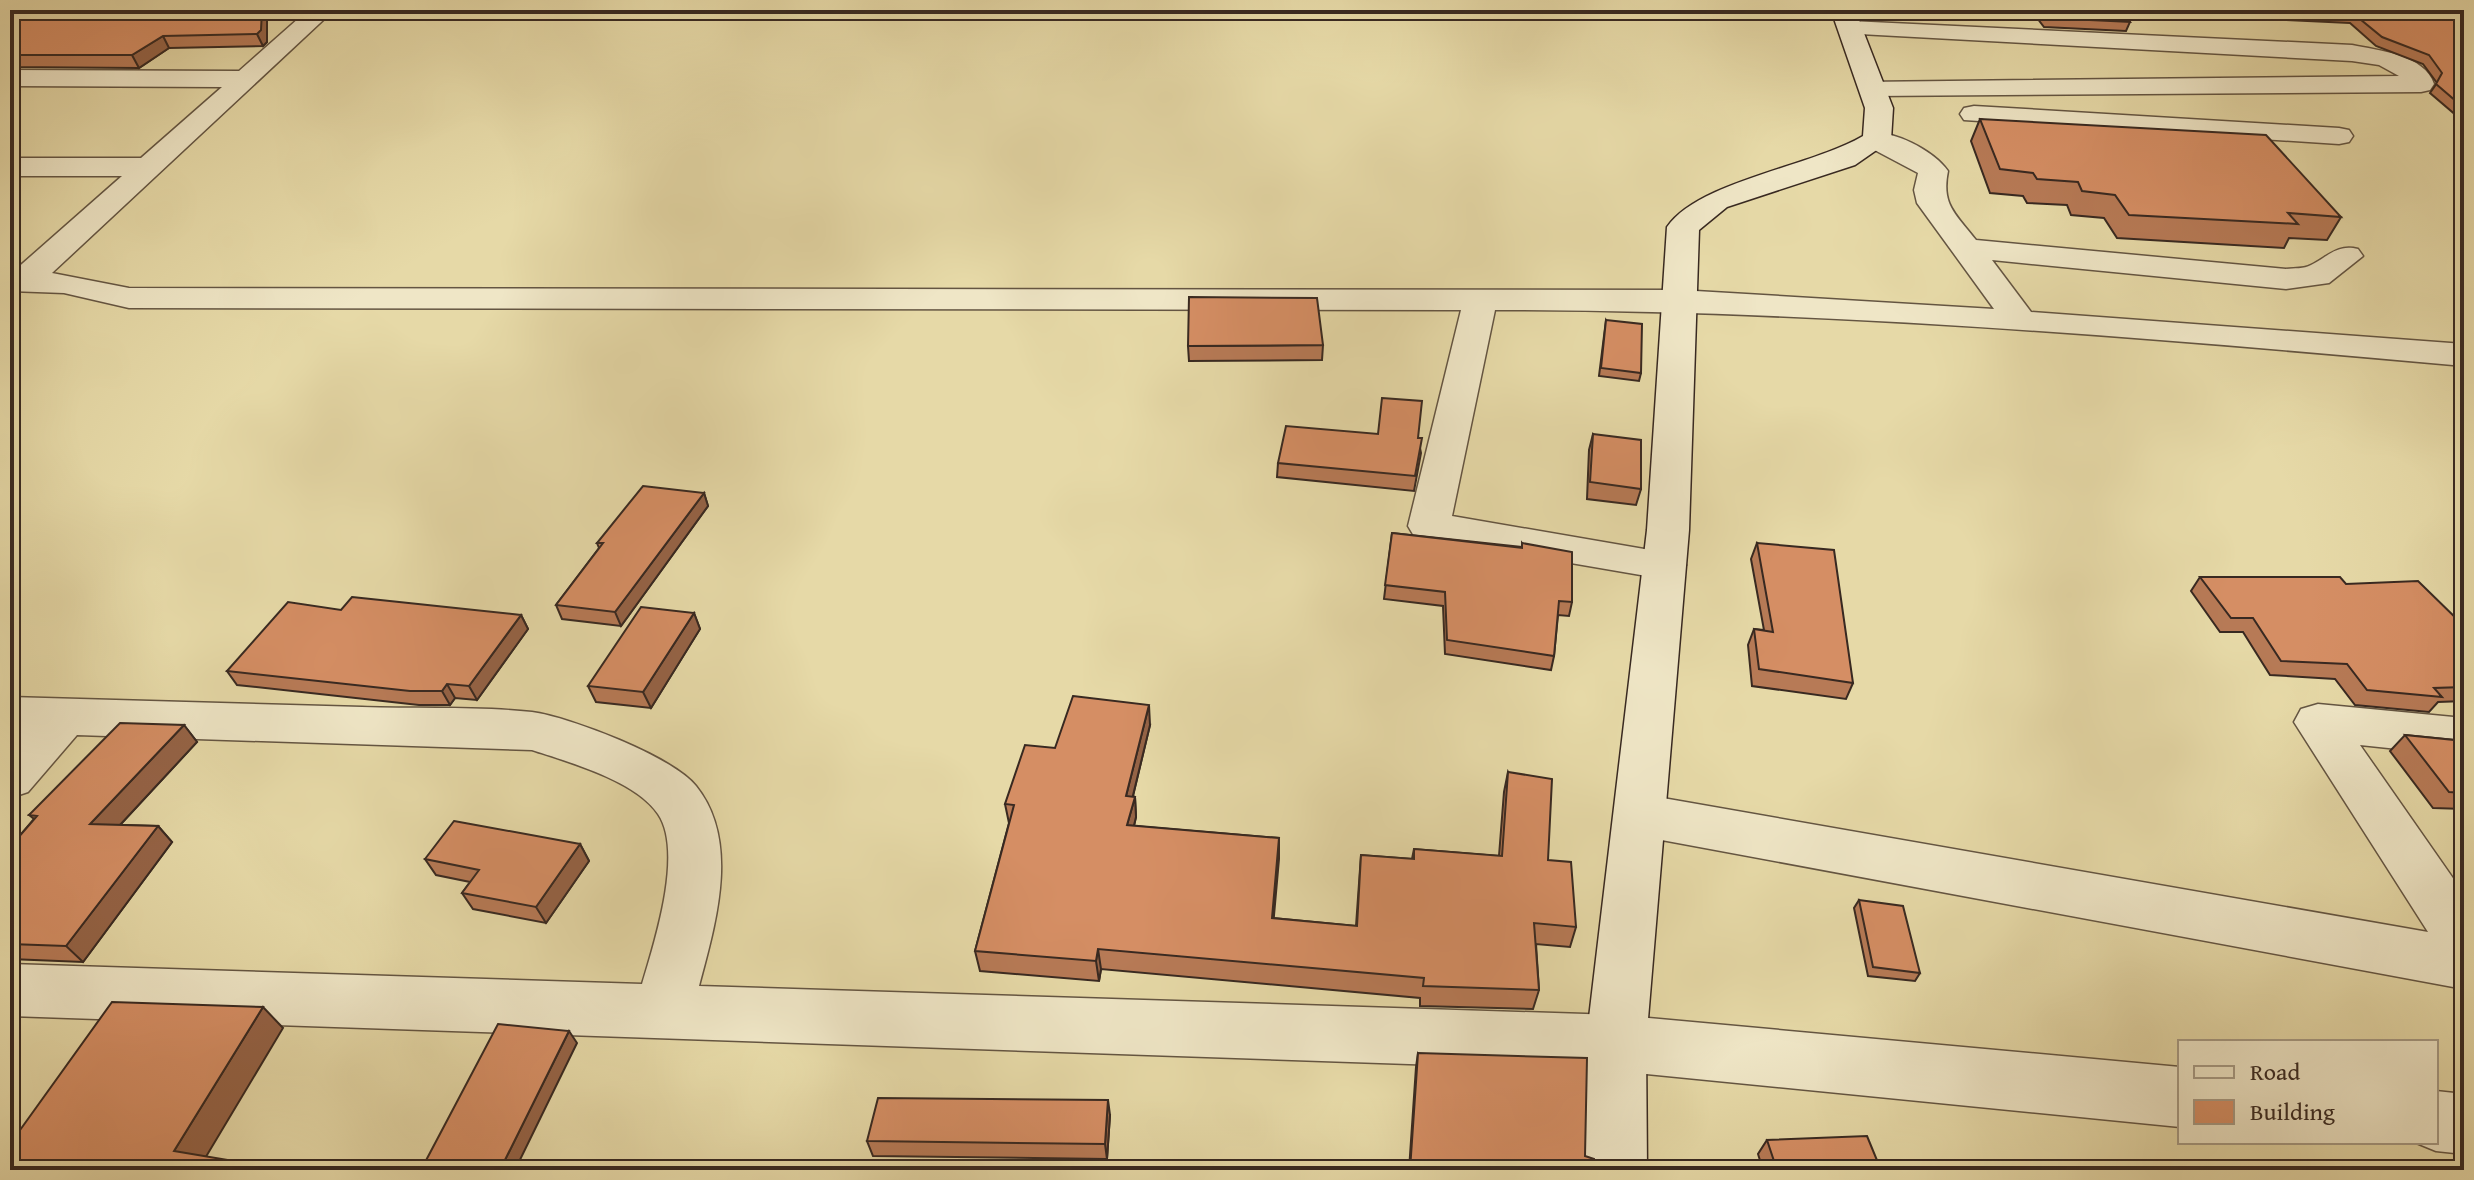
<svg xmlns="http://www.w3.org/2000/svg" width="2474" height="1180" viewBox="0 0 2474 1180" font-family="'Gentium Book Plus',serif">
<rect width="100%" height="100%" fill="#e6d9a7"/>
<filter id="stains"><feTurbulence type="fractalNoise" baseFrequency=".0025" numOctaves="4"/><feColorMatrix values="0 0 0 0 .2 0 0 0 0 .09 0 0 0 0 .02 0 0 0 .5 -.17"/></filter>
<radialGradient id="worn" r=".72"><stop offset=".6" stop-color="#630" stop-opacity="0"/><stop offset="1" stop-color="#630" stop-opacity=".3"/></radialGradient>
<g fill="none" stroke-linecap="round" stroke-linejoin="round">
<g stroke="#645542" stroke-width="3">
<path id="street" d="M 308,10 L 334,10 L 52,273 L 129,288 L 1679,290 L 1994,309 L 1917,203 L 1914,190 L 1918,173 L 1867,146 L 1863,140 L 1867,134 C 1892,128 1934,151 1948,171 C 1941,205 1956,214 1976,240 L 2286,269 C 2294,268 2304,269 2311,265 C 2329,256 2337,244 2358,249 L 2363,256 L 2329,283 L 2286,289 L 1992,260 L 2031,312 L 2464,344 L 2464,366 C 2142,337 1819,310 1495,310 L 1452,516 L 1679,555 L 1686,565 L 1679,575 L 1664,579 L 1414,536 L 1408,526 L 1461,310 L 129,308 L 64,293 L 10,291 L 10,271 L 14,271 L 122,176 L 10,176 L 10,158 L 141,158 L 222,87 L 10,86 L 10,70 L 239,71 Z
M 2413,10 L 2464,10 L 2464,19 L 2425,17 Z
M 1850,21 L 2352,45 C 2378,50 2425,55 2434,84 L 2430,90 L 2421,92 L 1873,96 L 1864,94 L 1860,88 L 1864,82 L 2399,76 L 2379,65 L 2352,61 L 1841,33 L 1838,28 L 1841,23 Z
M 1974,106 L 2339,128 L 2349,130 L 2353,136 L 2349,142 L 2339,144 L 1964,120 L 1960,114 L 1964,108 Z
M 10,697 C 127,700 245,704 362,707 C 418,709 477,706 532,712 C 570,717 673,757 696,786 C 741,842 715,925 699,986 L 1616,1015 L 2180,1067 L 2180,1127 L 1616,1071 L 10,1016 L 10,964 L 642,984 C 654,944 684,852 658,814 C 636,781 569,762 532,750 L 77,735 L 28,792 L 10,798 L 10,744 L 20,733 L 10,733 Z
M 2318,704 L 2464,718 L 2464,756 L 2360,745 L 2464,894 L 2464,989 L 1640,836 L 1622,830 L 1614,815 L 1622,800 L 1640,794 L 2428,932 L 2294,722 L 2301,709 Z
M 2436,1091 L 2464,1094 L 2464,1154 L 2436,1151 L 2414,1142 L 2436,1142 Z"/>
</g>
<g stroke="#382921" stroke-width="3">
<path id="secondary" d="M 1831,10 L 1855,10 L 1893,108 L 1891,140 L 1855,165 L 1727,207 L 1699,230 L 1689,530 L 1646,1043 L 1647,1170 L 1583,1170 L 1586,1043 L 1647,530 L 1667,227 C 1699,181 1810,167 1863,136 L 1865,108 Z"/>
</g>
<use href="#street" fill="#efe6c6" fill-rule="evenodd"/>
<use href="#secondary" fill="#efe6c6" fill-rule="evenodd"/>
</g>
<path fill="#b77a56" stroke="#382921" stroke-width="2" d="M 10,10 L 283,10 L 267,20 L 267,42 L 263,46 L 169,48 L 139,68 L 10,67 Z
M 2031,10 L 2428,10 L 2430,11 L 2464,13 L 2464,122 L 2430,93 L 2437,83 L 2423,64 L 2376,46 L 2350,23 L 2122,12 L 2130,22 L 2126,31 L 2044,27 Z
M 1980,119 L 2341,217 L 2327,240 L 2289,238 L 2284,248 L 2117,238 L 2104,218 L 2071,215 L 2067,205 L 2027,203 L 2023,196 L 1990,193 L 1971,141 Z
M 1606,320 L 1641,373 L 1639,381 L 1599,376 Z
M 1323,345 L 1322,360 L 1189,361 L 1188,346 Z
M 1593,434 L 1641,489 L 1636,505 L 1587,499 L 1589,450 Z
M 1418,438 L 1421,453 L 1414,491 L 1277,477 L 1278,463 Z
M 704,493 L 708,506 L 621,626 L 562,619 L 556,605 L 599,548 L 597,543 Z
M 1392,533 L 1522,547 L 1522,543 L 1572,602 L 1569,616 L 1558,615 L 1554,656 L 1551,670 L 1445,654 L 1443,606 L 1384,599 Z
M 1757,543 L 1853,683 L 1846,699 L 1752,686 L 1748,645 L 1754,629 L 1764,630 L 1751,559 Z
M 2200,577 L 2346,584 L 2464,626 L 2464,701 L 2438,702 L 2429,712 L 2355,705 L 2335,679 L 2270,675 L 2243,632 L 2220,632 L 2191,591 Z
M 341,610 L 521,615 L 528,629 L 477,700 L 455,698 L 450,705 L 419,705 L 237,685 L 227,671 Z
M 694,613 L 700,629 L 651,708 L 596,702 L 588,686 Z
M 184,725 L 197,742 L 120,825 L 158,826 L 172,842 L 83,962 L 10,959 L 10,847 L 34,819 L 29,815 Z
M 1150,725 L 1133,796 L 1135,797 L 1136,817 L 1134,826 L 1279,838 L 1273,918 L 1356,926 L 1361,855 L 1412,859 L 1414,849 L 1499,856 L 1504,792 L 1508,772 L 1576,927 L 1570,947 L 1536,944 L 1539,990 L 1533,1009 L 1420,1006 L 1420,998 L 1101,969 L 1099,981 L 980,971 L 975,951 L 1009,823 L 1005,804 L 1055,748 Z
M 2405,735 L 2464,741 L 2464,809 L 2433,808 L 2390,751 Z
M 580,844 L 589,861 L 546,923 L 473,909 L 462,893 L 470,882 L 436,875 L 425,859 Z
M 1859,900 L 1920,973 L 1915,981 L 1868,976 L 1854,908 Z
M 1418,1053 L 1585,1156 L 1593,1170 L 1409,1170 L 1416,1067 Z
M 1110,1115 L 1107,1159 L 873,1156 L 867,1141 Z
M 1767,1140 L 1881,1170 L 1763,1170 L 1758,1154 Z"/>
<path fill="#956346" stroke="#382921" stroke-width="2" d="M 262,10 L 283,10 L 267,20 L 267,42 L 263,46 L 257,34 Z
M 163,36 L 169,48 L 139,68 L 132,55 Z
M 704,493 L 708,506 L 621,626 L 615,612 Z
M 694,613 L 700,629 L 651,708 L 643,692 Z
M 521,615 L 528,629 L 477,700 L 469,686 Z
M 447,684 L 455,698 L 450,705 L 442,691 Z
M 1149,705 L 1150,725 L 1128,816 L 1126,796 Z
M 184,725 L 197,742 L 106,840 L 90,824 Z
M 1135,797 L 1136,817 L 1129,846 L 1127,825 Z
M 158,826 L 172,842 L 83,962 L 66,946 Z
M 1279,838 L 1279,859 L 1272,938 L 1272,918 Z
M 580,844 L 589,861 L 546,923 L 536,907 Z
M 1098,949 L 1101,969 L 1099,981 L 1096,961 Z
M 263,1007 L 283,1028 L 198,1170 L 174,1151 Z
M 569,1031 L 577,1043 L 515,1170 L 500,1170 Z
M 1108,1100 L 1110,1115 L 1107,1159 L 1105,1144 Z"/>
<path fill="#d58e64" stroke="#382921" stroke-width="2" d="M 10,10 L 262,10 L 261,30 L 257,34 L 163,36 L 132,55 L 10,55 Z
M 2041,10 L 2121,10 L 2130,22 L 2047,18 Z
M 2258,10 L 2428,10 L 2430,11 L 2464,13 L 2464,108 L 2436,84 L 2442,73 L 2429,55 L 2382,37 L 2355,15 Z
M 1980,119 L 2266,135 L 2341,217 L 2288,213 L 2298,224 L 2129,215 L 2115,195 L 2082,191 L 2078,182 L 2037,179 L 2033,173 L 2000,169 Z
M 1189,297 L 1317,298 L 1323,345 L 1188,346 Z
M 1606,320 L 1642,324 L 1641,373 L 1601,368 Z
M 1382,398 L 1422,401 L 1418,438 L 1422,438 L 1415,476 L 1278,463 L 1286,426 L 1378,434 Z
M 1593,434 L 1641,440 L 1641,489 L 1590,482 Z
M 643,486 L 704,493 L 615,612 L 556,605 L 603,543 L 597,543 Z
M 1392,533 L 1522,548 L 1522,543 L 1572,552 L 1572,602 L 1559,601 L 1554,656 L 1447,640 L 1445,592 L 1385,585 Z
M 1757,543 L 1834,550 L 1853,683 L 1759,669 L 1754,629 L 1773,632 Z
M 2200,577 L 2340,577 L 2346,584 L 2418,581 L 2464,626 L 2464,687 L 2434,688 L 2442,697 L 2367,690 L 2347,664 L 2281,661 L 2253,618 L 2231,618 Z
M 352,597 L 521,615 L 469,686 L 447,684 L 442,691 L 410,691 L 227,671 L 288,602 L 341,610 Z
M 641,607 L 694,613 L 643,692 L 588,686 Z
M 1073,696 L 1149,705 L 1126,796 L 1135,797 L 1127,825 L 1279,838 L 1272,918 L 1357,926 L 1361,855 L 1414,859 L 1414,849 L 1502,856 L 1508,772 L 1552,779 L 1548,860 L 1571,862 L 1576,927 L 1534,923 L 1539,990 L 1423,986 L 1424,978 L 1098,949 L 1096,961 L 975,951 L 1014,805 L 1005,804 L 1025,745 L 1055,748 Z
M 120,723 L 184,725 L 90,824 L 158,826 L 66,946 L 10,944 L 10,847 L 37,816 L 29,815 Z
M 2405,735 L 2464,741 L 2464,793 L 2449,792 Z
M 454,821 L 580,844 L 536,907 L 462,893 L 479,870 L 425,859 Z
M 1859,900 L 1903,906 L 1920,973 L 1873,967 Z
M 112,1002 L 263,1007 L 174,1151 L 287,1170 L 10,1170 L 10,1144 Z
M 498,1024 L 569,1031 L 500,1170 L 442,1170 L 422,1168 Z
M 1418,1053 L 1587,1058 L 1585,1156 L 1594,1159 L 1593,1170 L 1410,1170 Z
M 878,1098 L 1108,1100 L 1105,1144 L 867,1141 Z
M 1867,1136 L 1881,1170 L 1777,1170 L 1767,1140 Z"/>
<rect width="2474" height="1180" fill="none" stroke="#e6d9a7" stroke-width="40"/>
<rect x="12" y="12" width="2450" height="1156" fill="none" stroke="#382921" stroke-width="4"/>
<rect x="20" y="20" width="2434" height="1140" fill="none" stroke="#382921" stroke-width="2"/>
<rect x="2178" y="1040" width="260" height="104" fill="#efe6c6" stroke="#a69a84" stroke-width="2"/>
<rect x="2194" y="1066" width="40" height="12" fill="#efe6c6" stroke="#a69a84" stroke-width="2"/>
<text x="2250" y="1080" font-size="24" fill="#382921">Road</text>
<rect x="2194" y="1100" width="40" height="24" fill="#d58e64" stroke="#a69a84" stroke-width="2"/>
<text x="2250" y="1120" font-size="24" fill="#382921">Building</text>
<rect width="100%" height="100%" filter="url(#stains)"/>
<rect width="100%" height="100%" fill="url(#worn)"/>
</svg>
